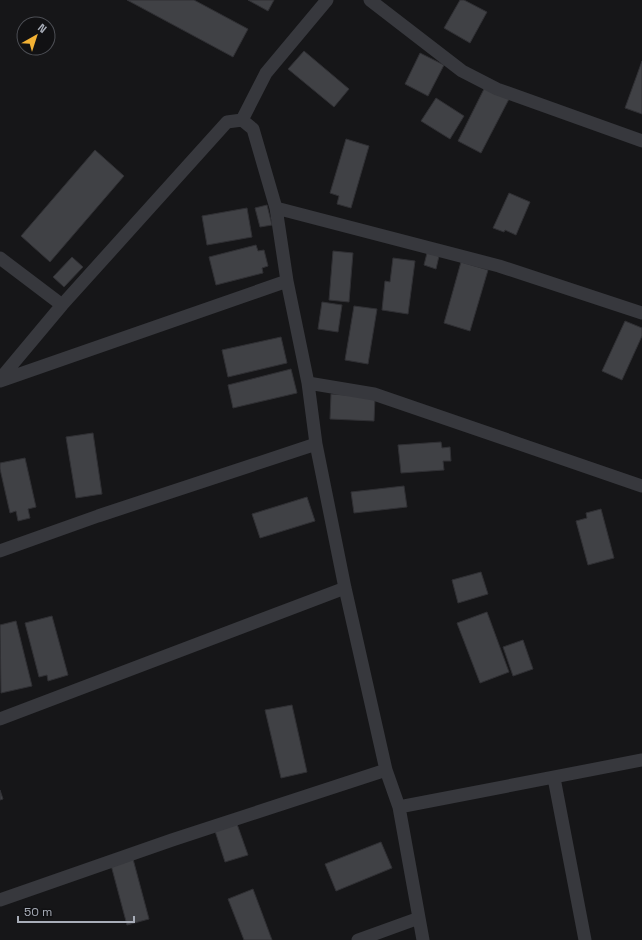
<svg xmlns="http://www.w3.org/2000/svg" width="642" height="940" viewBox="0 0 642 940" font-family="'Space Grotesk',sans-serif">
<rect width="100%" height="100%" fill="#161618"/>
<path fill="#404145" stroke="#303034" d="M 127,0 L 194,0 L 248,29 L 233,57 Z
M 248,0 L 274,0 L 268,11 Z
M 460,0 L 464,0 L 487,12 L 470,43 L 444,28 Z
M 304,51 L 349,89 L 334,107 L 288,69 Z
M 420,53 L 444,65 L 428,96 L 405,84 Z
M 642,61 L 642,114 L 625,108 Z
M 485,87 L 509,99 L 481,153 L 458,141 Z
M 436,98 L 464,116 L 450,139 L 421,121 Z
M 346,139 L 369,146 L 351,208 L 337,204 L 339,196 L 330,193 Z
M 95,150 L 124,176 L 50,262 L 21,236 Z
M 509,193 L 530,202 L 516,235 L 505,230 L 504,232 L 493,228 Z
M 267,205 L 272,225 L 260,227 L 255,208 Z
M 247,208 L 252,237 L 207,245 L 202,216 Z
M 256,245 L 258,251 L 264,250 L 268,266 L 262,268 L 263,273 L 216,285 L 209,257 Z
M 333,251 L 353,253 L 349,302 L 329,300 Z
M 427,253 L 439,256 L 436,269 L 424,265 Z
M 72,257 L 83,267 L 64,287 L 53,277 Z
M 393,258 L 415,261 L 408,314 L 382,310 L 385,281 L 390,282 Z
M 461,262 L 488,270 L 470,331 L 444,323 Z
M 322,302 L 342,305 L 338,332 L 318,329 Z
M 354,306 L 377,309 L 368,364 L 345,360 Z
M 625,321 L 642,328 L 642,336 L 622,380 L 602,371 Z
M 281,337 L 287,363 L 228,377 L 222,350 Z
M 291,369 L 297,393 L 233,408 L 228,385 Z
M 331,394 L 375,397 L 374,421 L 330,419 Z
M 93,433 L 102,494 L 76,498 L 66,437 Z
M 441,442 L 442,448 L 450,447 L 451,461 L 443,461 L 444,470 L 401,473 L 398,445 Z
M 25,458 L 36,507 L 28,509 L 30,518 L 18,521 L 16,511 L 10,513 L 0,469 L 0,463 Z
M 404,486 L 407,507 L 354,513 L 351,492 Z
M 307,497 L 315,521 L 260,538 L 252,514 Z
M 601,509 L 614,558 L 588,565 L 576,521 L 587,518 L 586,513 Z
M 481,572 L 488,594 L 458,603 L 452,580 Z
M 487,612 L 509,672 L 480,683 L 457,623 Z
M 52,616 L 68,675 L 48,681 L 47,675 L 39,677 L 25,623 Z
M 16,621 L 32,686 L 1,693 L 0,625 Z
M 523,640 L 533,669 L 513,676 L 503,647 Z
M 292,705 L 307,772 L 281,778 L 265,710 Z
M 0,790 L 3,799 L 0,800 Z
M 237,824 L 248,855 L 225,862 L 215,831 Z
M 381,842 L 392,868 L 336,891 L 325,864 Z
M 133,859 L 149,919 L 127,925 L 111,865 Z
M 253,889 L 272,940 L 244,940 L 228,899 Z"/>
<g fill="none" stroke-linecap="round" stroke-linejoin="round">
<path stroke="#37383d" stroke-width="13" d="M 370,0 L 462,71 L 497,89 L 642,141
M 242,120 L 266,73 L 327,0
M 276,208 L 499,266 L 642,313
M 0,258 L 62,305
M 0,379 L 62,305 L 227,122 L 242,120 L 253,129 L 276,208 L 287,281 L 308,383 L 316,444 L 345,588 L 386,770 L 399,807 L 423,940
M 0,381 L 287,281
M 308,383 L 374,394 L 642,486
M 0,551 L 98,516 L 316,444
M 0,719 L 345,588
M 554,778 L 585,940
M 399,807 L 642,760
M 0,900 L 172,840 L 386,770
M 358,940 L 419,918"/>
</g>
<g transform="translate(36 36) rotate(39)"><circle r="19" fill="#111113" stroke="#4d4f55"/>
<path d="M0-3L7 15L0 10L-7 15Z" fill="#f2b134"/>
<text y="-6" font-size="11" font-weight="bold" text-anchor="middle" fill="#a8adb8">N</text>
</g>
<path d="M18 916v6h116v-6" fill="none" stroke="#a8adb8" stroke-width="2"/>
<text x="24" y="916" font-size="12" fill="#a8adb8" stroke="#111113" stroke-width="3" paint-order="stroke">50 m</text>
</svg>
